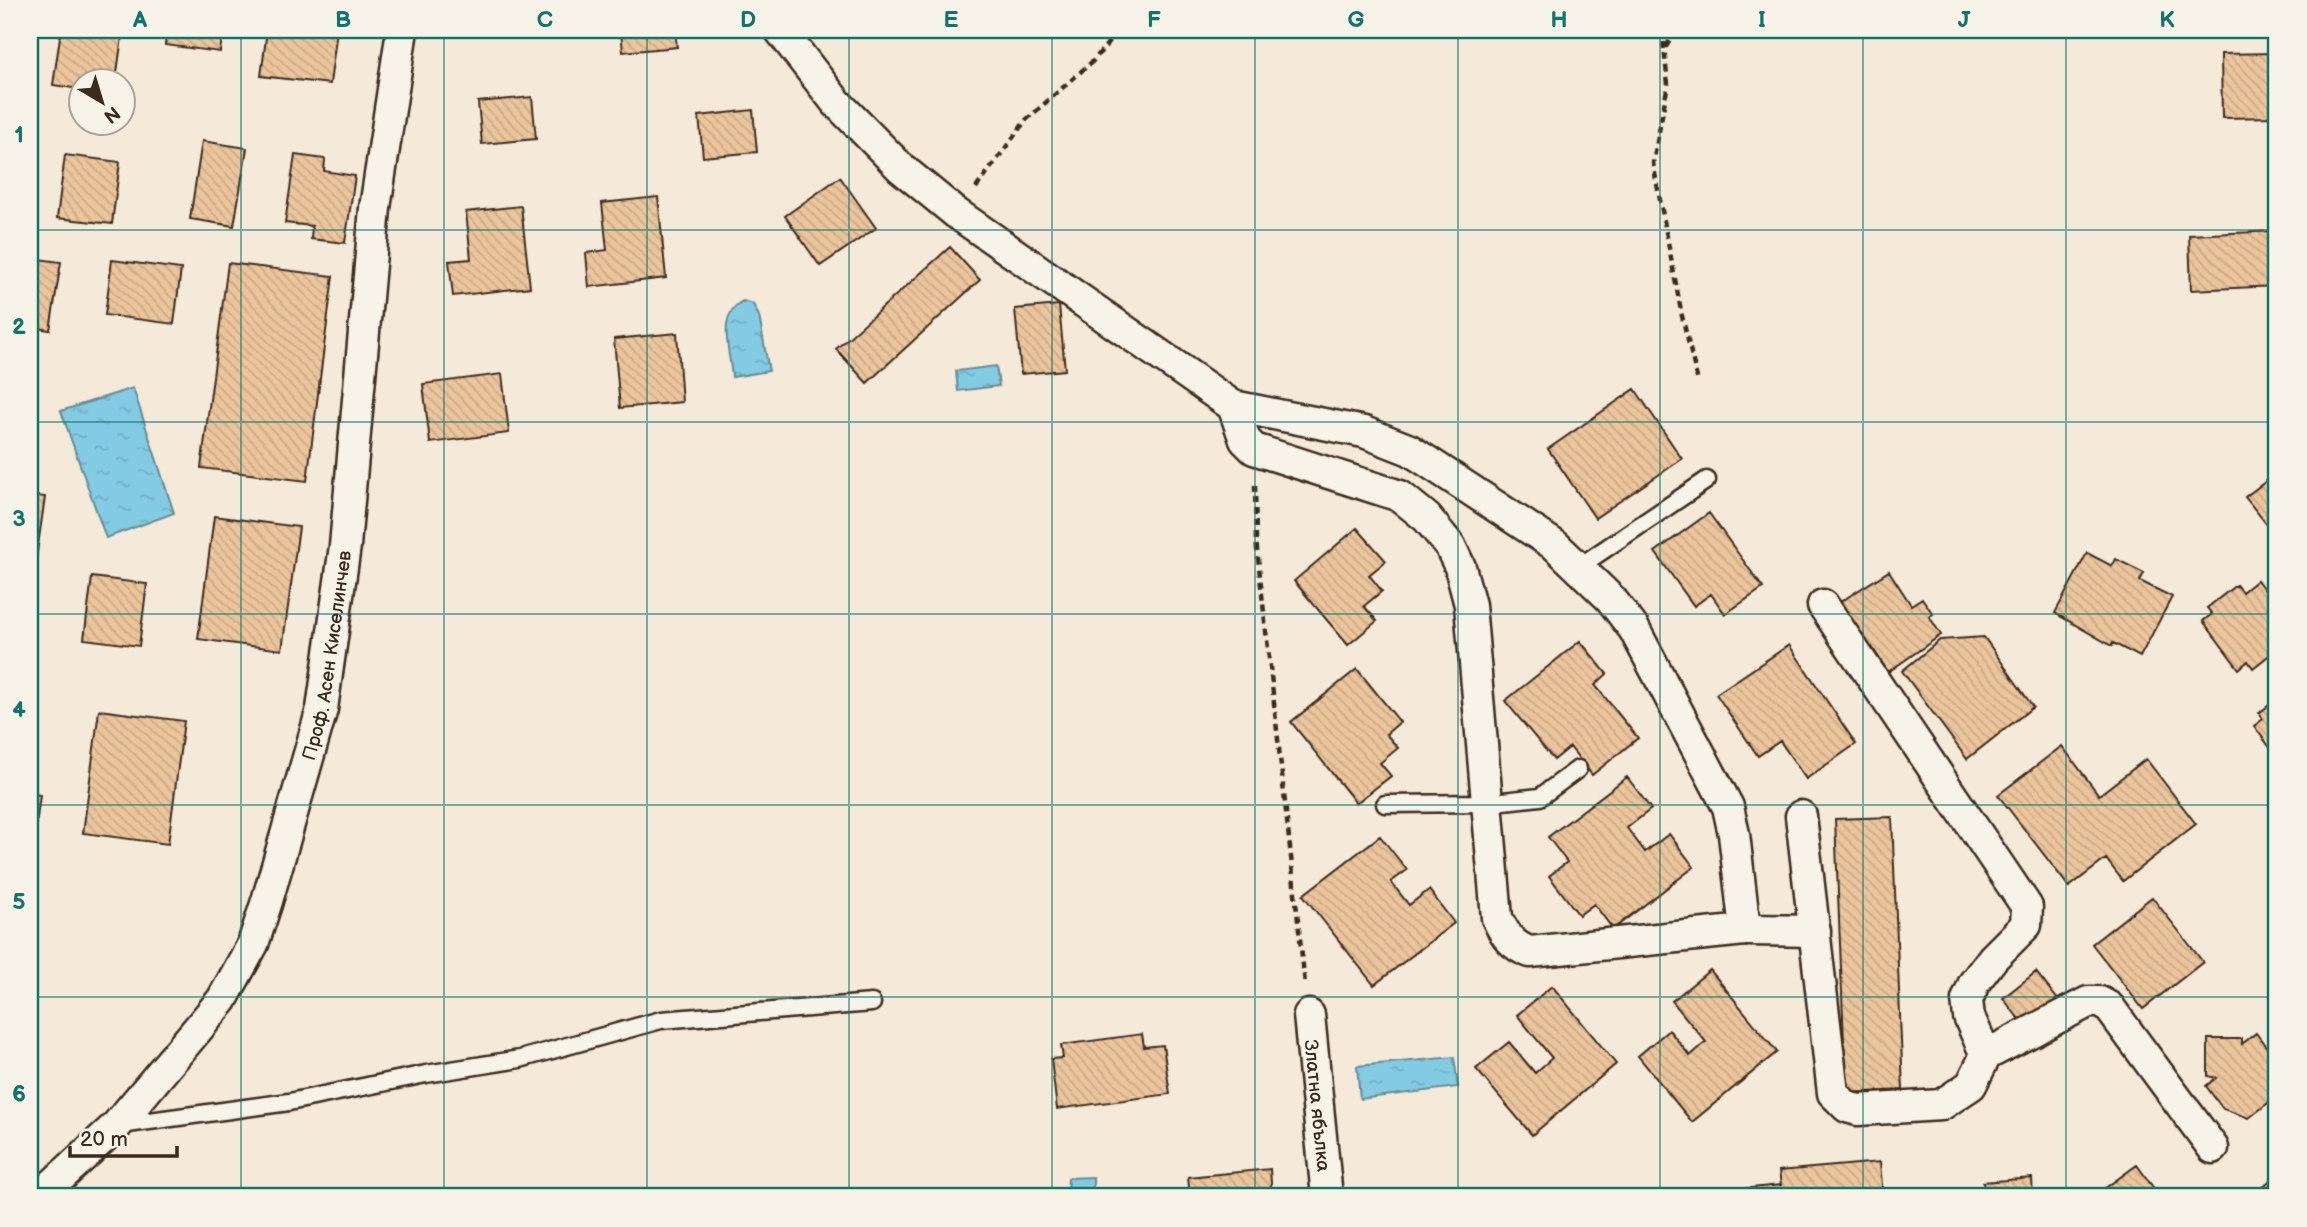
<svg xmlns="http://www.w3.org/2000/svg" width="2307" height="1227" viewBox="0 0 2307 1227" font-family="'Balsamiq Sans',sans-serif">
<defs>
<pattern id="water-ripples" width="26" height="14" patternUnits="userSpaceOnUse" patternTransform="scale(1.75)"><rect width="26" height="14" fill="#82cbe3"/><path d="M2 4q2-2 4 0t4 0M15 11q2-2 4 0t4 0" fill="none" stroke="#71aec2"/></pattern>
<pattern id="building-back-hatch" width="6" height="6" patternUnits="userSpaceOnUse" patternTransform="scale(1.75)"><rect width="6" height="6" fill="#ebc59c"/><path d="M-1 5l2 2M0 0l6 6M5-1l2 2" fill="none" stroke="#caa986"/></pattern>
</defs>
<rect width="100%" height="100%" fill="#f5ead9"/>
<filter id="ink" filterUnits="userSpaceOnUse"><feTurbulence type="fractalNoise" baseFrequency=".0143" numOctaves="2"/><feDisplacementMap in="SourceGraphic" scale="14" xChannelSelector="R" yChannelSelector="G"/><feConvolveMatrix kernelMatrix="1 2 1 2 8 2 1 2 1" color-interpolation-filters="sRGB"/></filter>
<g filter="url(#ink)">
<path fill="url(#water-ripples)" stroke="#668b94" stroke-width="2" d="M 743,301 L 753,304 L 759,316 L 769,371 L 732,377 C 730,351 716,315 743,301 Z
M 996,366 L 999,386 L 958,391 L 956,371 Z
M 133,388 L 174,513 L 106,538 L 61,411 Z
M 1454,1057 L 1458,1087 L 1360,1099 L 1357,1066 Z
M 1093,1177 L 1093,1197 L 1067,1197 L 1068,1178 Z"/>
<path fill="url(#building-back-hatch)" stroke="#3b2a1e" stroke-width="2" d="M 61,30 L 123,30 L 116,80 L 85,77 L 84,80 L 80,80 L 80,89 L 53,85 Z
M 167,30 L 223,30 L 220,52 L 165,45 Z
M 267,30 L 337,30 L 330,84 L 261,76 Z
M 621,30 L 675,30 L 677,47 L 623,52 Z
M 2277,53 L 2277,117 L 2222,118 L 2221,54 Z
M 532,97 L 536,139 L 482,144 L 478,102 Z
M 753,110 L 757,152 L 703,157 L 699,116 Z
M 202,141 L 247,148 L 234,226 L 190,219 Z
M 65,155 L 120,162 L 112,224 L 57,218 Z
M 295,155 L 325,159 L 324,171 L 355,176 L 345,243 L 311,239 L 312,226 L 285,223 Z
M 840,177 L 876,228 L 820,266 L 785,216 Z
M 658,197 L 666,278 L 589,287 L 586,253 L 607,250 L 602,203 Z
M 521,206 L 530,287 L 453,296 L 449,261 L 471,259 L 466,212 Z
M 2277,231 L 2277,286 L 2191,290 L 2189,235 Z
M 950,247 L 980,280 L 867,383 L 836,349 Z
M 30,258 L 61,262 L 50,330 L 30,327 Z
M 112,260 L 181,269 L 174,324 L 105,315 Z
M 228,263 L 333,276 L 307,481 L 201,468 Z
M 1059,305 L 1065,370 L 1021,374 L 1015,309 Z
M 677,333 L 682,402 L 620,408 L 614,339 Z
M 502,374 L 509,433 L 430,443 L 423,384 Z
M 1635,389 L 1682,459 L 1595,518 L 1548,449 Z
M 2277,473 L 2277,535 L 2276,536 L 2245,497 Z
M 30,495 L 45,497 L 35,566 L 30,565 Z
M 1709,513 L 1763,588 L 1725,614 L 1711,594 L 1694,606 L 1655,552 Z
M 214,516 L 299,527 L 282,650 L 198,639 Z
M 1357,528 L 1386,561 L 1369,575 L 1382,591 L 1364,606 L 1377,621 L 1348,645 L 1294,581 Z
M 2087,553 L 2112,566 L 2116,559 L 2144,573 L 2140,581 L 2172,597 L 2140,657 L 2113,643 L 2112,646 L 2055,613 Z
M 1889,571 L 1911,605 L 1922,598 L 1933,614 L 1929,616 L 1941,635 L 1888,672 L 1872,647 L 1867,650 L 1837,604 Z
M 92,577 L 147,584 L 139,646 L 84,639 Z
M 2257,580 L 2277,606 L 2277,649 L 2253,668 L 2248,661 L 2239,669 L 2203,621 L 2212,614 L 2207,608 L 2236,585 L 2242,592 Z
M 1984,637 L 2033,707 L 1967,759 L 1902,671 L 1940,640 Z
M 1580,641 L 1607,674 L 1595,685 L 1638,738 L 1592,775 L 1570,747 L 1554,760 L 1505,701 Z
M 1789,645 L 1856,744 L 1806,779 L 1780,741 L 1758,756 L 1716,694 Z
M 1357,669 L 1400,722 L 1386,734 L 1398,748 L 1380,763 L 1391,776 L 1356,803 L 1291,722 Z
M 2277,699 L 2277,757 L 2254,726 L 2263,719 L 2259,713 Z
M 99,710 L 184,721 L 168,844 L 83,833 Z
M 2062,746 L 2099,795 L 2146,759 L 2196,824 L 2123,881 L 2106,859 L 2069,887 L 1998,795 Z
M 1627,777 L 1651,809 L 1627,828 L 1645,852 L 1669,834 L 1694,867 L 1613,929 L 1594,904 L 1579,915 L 1549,876 L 1567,862 L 1548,837 Z
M 30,793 L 40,795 L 30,872 Z
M 1892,817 L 1903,1090 L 1846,1093 L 1835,819 Z
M 1380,836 L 1407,870 L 1391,882 L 1409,905 L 1429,890 L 1454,923 L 1374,985 L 1303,895 Z
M 2152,897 L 2203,962 L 2143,1009 L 2092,944 Z
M 1710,970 L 1777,1052 L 1692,1122 L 1638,1056 L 1669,1030 L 1690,1056 L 1706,1042 L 1672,1001 Z
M 2036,972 L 2062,1005 L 2028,1031 L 2003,998 Z
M 1552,986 L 1616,1064 L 1532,1135 L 1476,1069 L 1509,1042 L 1535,1073 L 1552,1058 L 1517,1015 Z
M 2256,1033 L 2277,1061 L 2277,1096 L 2249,1118 L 2223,1109 L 2206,1086 L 2216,1078 L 2208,1076 L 2208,1039 L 2242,1039 L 2242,1044 Z
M 1142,1034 L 1144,1047 L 1163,1045 L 1170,1094 L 1057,1109 L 1051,1059 L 1063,1058 L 1061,1045 Z
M 1880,1162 L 1883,1197 L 1661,1197 L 1781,1185 L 1779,1171 Z
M 2137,1165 L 2160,1197 L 2093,1197 Z
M 1270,1169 L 1272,1197 L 1190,1197 L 1188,1177 Z
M 2277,1175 L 2277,1197 L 2270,1197 L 2262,1187 Z
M 2032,1178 L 2033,1197 L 1984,1197 L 1983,1182 Z"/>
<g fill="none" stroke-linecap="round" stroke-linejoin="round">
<g stroke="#3b2a1e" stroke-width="21">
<path id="lane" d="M 1580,566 L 1707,480
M 1385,804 L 1485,803 L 1540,797 L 1578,769
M 120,1125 L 289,1102 L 426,1074 L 520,1059 L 661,1020 L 872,1003"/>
</g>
<g stroke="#3b2a1e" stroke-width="35">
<g id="street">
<path d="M 780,30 L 836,102 L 901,168 L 956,213 L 1233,406 L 1364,432 L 1410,450 L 1556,546 L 1611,599 L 1634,629 L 1728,807 L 1734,834 L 1745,930 L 1530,952 C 1512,946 1505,935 1497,918 L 1470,605 L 1460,567 L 1450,546 L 1427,518 L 1400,496 L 1254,449 L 1245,440 L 1233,406"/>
<path d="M 1823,605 L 2027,907 L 2026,925 L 1993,958 L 1974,983 L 1967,1000 L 1969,1017 L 1986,1055"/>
<path d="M 1801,816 L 1833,1093 L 1847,1107 L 1858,1110 L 1941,1105 L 1971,1085 L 1986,1055 L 2088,1002 L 2100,1002 L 2109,1007 L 2213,1148"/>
<path d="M 1745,930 L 1815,931"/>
<path id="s1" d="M 1309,1015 L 1327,1197"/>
<path id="s2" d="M 39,1197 L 117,1125 L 222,1000 L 253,944 L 267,901 L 322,709 L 345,546 L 375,208 L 402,30"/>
</g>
</g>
<path stroke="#3b2a1e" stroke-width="4.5" stroke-dasharray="7 5" stroke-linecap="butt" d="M 1662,30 L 1668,84 L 1653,163 L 1682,316 L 1698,382
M 1666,47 L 1676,30
M 976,188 L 1026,120 L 1093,61 L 1119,30
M 1255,485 L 1256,540 L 1305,984"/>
<use href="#lane" stroke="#f7f3e8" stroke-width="16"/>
<use href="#street" stroke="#f7f3e8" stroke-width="30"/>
</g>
</g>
<path fill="none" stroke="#0f766e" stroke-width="2" stroke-opacity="0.55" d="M 241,30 L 241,1197M 444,30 L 444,1197M 647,30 L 647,1197M 849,30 L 849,1197M 1052,30 L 1052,1197M 1255,30 L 1255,1197M 1458,30 L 1458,1197M 1660,30 L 1660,1197M 1863,30 L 1863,1197M 2066,30 L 2066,1197M 30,230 L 2277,230M 30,422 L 2277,422M 30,614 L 2277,614M 30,805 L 2277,805M 30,997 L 2277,997"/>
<g text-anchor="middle" stroke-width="5" stroke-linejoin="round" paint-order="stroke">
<g font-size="19" fill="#3b2a1e" stroke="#f7f3e8">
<text dy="7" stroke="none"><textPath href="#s2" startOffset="632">Проф. Асен Киселинчев</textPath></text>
<text dy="7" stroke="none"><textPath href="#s1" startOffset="91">Златна ябълка</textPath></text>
</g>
</g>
<rect width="2307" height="1227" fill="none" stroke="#f7f3e8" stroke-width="77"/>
<g transform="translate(102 102) rotate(142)"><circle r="33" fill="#f7f3e8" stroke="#aca397" stroke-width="2"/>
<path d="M0-5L12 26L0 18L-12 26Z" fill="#3b2a1e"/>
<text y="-10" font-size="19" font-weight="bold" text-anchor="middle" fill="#3b2a1e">N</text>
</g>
<path d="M70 1146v10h107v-10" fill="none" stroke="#3b2a1e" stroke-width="3.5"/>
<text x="80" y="1146" font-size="21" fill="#3b2a1e" stroke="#f7f3e8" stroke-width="5" paint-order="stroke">20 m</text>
<rect x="38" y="38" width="2230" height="1150" fill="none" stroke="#0f766e" stroke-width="2.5"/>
<g font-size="23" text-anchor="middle" font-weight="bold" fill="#0f766e">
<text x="140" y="27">A</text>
<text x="343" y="27">B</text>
<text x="545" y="27">C</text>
<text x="748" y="27">D</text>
<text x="951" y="27">E</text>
<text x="1154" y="27">F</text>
<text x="1356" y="27">G</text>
<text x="1559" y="27">H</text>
<text x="1762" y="27">I</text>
<text x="1964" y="27">J</text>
<text x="2167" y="27">K</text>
<text x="19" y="142">1</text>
<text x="19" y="334">2</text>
<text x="19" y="526">3</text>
<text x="19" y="717">4</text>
<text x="19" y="909">5</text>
<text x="19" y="1101">6</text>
</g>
</svg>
